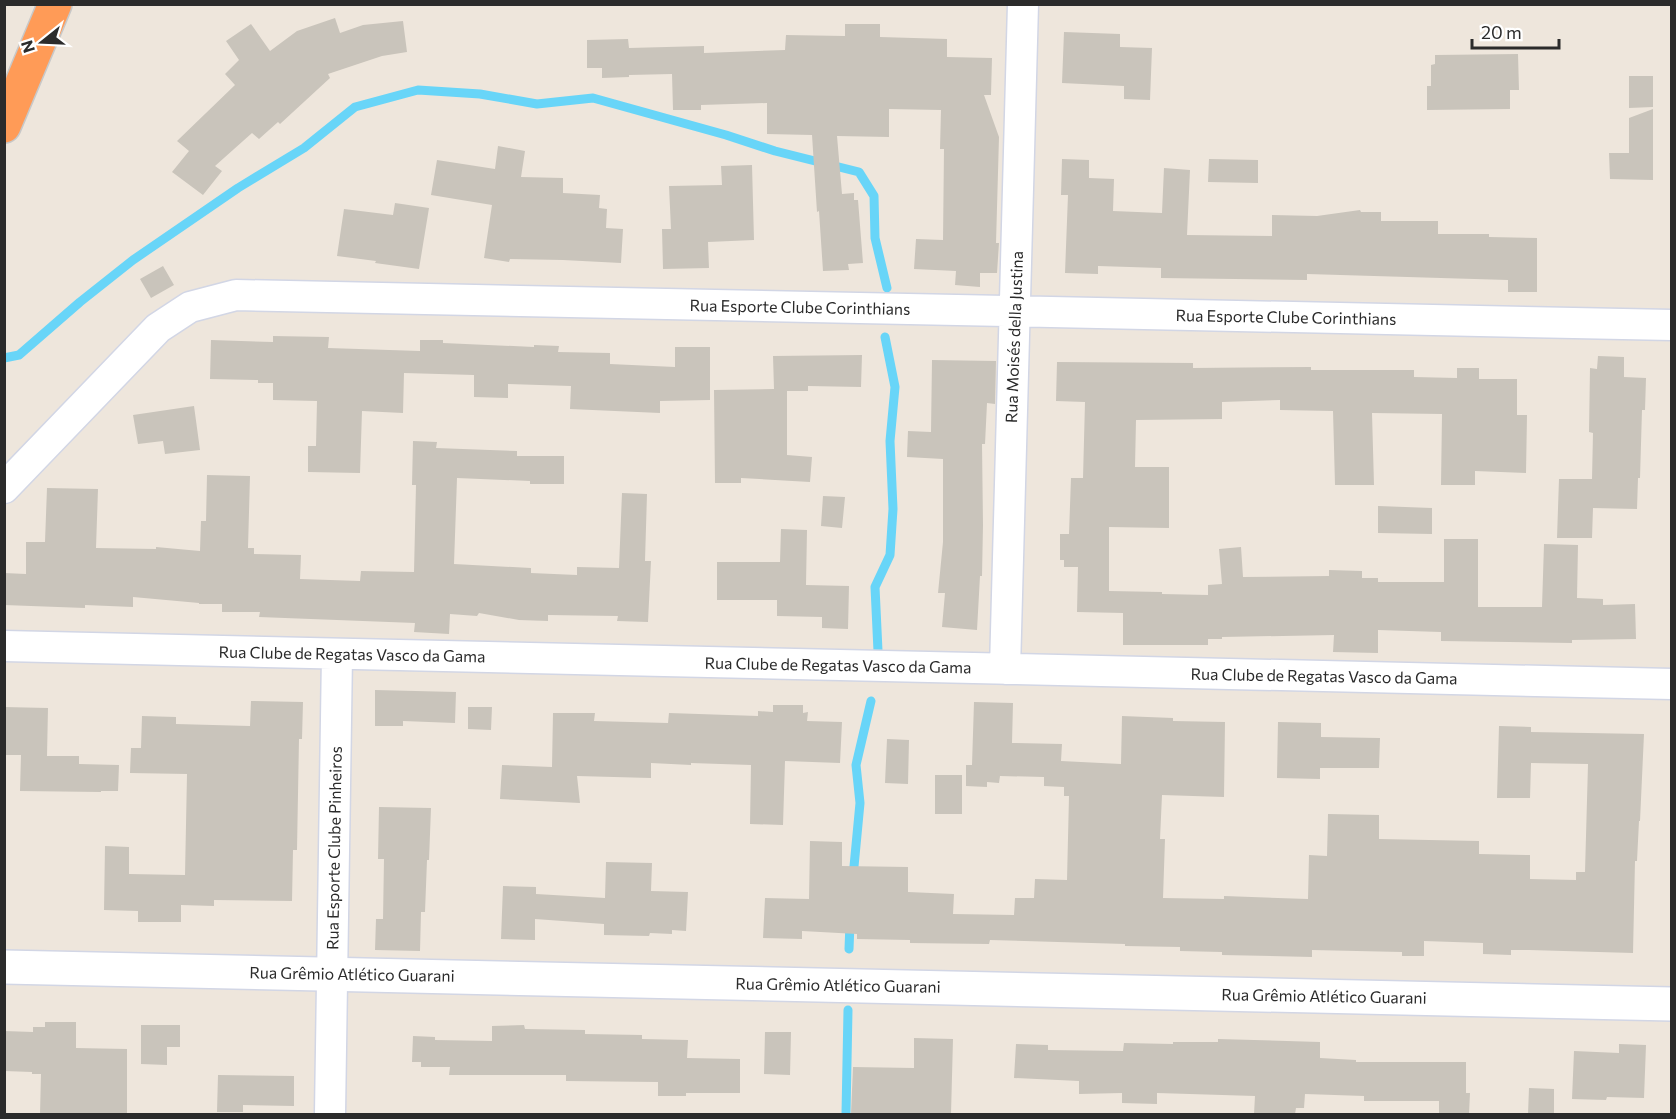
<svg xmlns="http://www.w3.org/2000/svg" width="1676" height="1119" viewBox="0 0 1676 1119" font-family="Commissioner,sans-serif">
<rect width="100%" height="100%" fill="#eee6dc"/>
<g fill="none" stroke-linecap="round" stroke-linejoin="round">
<path stroke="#68d5f8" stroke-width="9" d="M 4,358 L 19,355 L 80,302 L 133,260 L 238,188 L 304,148 L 355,107 L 418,90 L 480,94 L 537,104 L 593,98 L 726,135 L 775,151 L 859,172 L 874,196 L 875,238 L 887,288
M 878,651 L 875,587 L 890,555 L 893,509 L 890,441 L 895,387 L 885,337
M 853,877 L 860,803 L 856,765 L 871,701
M 849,949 L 850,923
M 846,1114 L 848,1010"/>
</g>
<path fill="#c9c4bb" d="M 335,18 L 340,33 L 363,25 L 403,21 L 407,52 L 382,56 L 328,74 L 330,78 L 280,124 L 278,122 L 259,139 L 252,133 L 215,166 L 222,171 L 203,195 L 172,172 L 189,151 L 177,141 L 235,85 L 225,74 L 239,60 L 226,41 L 251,24 L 270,51 L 297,31 Z
M 845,24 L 880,24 L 880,37 L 947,39 L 947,57 L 992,58 L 991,95 L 984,95 L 999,137 L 996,243 L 999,243 L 997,273 L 980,273 L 980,287 L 955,285 L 956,271 L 914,269 L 916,239 L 943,240 L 944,149 L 940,149 L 941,110 L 889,109 L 889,137 L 837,136 L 842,194 L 854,193 L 854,200 L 858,200 L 863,263 L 848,264 L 849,270 L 823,271 L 819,211 L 817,212 L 812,135 L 767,134 L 767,103 L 701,105 L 701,110 L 673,110 L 672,74 L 629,75 L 629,77 L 602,78 L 602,68 L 587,68 L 587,40 L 628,39 L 629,48 L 704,46 L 704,53 L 785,50 L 786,35 L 845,36 Z
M 1064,32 L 1120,34 L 1120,47 L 1152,48 L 1150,100 L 1124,99 L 1124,86 L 1062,83 Z
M 1518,54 L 1519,90 L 1510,90 L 1510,109 L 1427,110 L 1427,86 L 1431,86 L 1431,65 L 1435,64 L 1435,55 Z
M 1629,76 L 1653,76 L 1653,107 L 1629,108 Z
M 1653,109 L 1653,180 L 1610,179 L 1609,153 L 1629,153 L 1629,118 Z
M 498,146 L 525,151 L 521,177 L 563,178 L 563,193 L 600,195 L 599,208 L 607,209 L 606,228 L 623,229 L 621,263 L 563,260 L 510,259 L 509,262 L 484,258 L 492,205 L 431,195 L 437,160 L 495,169 Z
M 1062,159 L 1089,160 L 1089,178 L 1114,179 L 1113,211 L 1162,213 L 1164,168 L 1190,170 L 1187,235 L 1272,236 L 1272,215 L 1317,216 L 1360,210 L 1361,212 L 1381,212 L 1381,221 L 1438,221 L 1438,234 L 1489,234 L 1489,237 L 1537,238 L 1537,292 L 1508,292 L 1508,280 L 1307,274 L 1307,280 L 1161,278 L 1161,268 L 1098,266 L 1098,274 L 1065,273 L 1068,195 L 1061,195 Z
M 1209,159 L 1258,160 L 1258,183 L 1208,182 Z
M 752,165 L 754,240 L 708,242 L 709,268 L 663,269 L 662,229 L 671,229 L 669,186 L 722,185 L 721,166 Z
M 395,203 L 429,208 L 419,269 L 375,263 L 376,261 L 337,256 L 344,209 L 393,215 Z
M 163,266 L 174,285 L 151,298 L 140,279 Z
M 273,336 L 329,337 L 328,348 L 420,351 L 420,340 L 443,340 L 443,343 L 534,347 L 534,345 L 559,346 L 558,352 L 610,353 L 610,364 L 675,367 L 675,347 L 710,347 L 710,400 L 660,401 L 660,413 L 570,409 L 571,386 L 508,384 L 508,398 L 474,397 L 474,375 L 404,373 L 403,413 L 362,411 L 360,473 L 308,472 L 308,446 L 316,446 L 317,401 L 273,400 L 273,383 L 258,383 L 258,380 L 210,379 L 211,340 L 273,342 Z
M 862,355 L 861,387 L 808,386 L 808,391 L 787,391 L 787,455 L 812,457 L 810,482 L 741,478 L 741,483 L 715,483 L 714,390 L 774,389 L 773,356 Z
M 1598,356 L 1624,357 L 1624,377 L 1646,378 L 1645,410 L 1642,410 L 1640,478 L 1638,478 L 1637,509 L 1593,508 L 1592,538 L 1557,538 L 1559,479 L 1592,479 L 1593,433 L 1589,432 L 1590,368 L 1597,369 Z
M 932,360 L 996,361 L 995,404 L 987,403 L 985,444 L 982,444 L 983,525 L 982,576 L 980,576 L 977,630 L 942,627 L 945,593 L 938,593 L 943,542 L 943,459 L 907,457 L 908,431 L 931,432 Z
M 1057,362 L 1193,363 L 1193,368 L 1311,367 L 1311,370 L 1414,370 L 1414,377 L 1457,378 L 1457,368 L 1479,368 L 1479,379 L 1517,379 L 1517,415 L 1527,415 L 1526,473 L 1475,471 L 1475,485 L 1441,485 L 1442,414 L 1372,413 L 1374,485 L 1335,485 L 1333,411 L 1280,410 L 1280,400 L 1222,402 L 1222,419 L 1136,420 L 1135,467 L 1169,467 L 1169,528 L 1109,527 L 1109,591 L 1162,592 L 1162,594 L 1208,595 L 1208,585 L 1222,584 L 1219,549 L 1241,547 L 1243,577 L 1329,576 L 1329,570 L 1362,571 L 1362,578 L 1378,578 L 1378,582 L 1444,582 L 1444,539 L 1478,539 L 1478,607 L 1542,607 L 1544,544 L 1578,545 L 1577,598 L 1603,599 L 1603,605 L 1635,604 L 1636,639 L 1572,640 L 1572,643 L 1441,641 L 1441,632 L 1378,630 L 1378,653 L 1333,652 L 1334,635 L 1222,637 L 1222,639 L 1208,639 L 1208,645 L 1123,645 L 1123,613 L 1077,612 L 1078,567 L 1064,567 L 1064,560 L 1060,560 L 1060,534 L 1069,534 L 1071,478 L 1083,478 L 1085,402 L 1056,401 Z
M 194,406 L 200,450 L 165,454 L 163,441 L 138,444 L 133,415 Z
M 413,441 L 437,442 L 436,448 L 517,451 L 517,456 L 564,456 L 564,484 L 530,484 L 530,481 L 457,478 L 454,564 L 531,568 L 531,573 L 577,575 L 577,567 L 619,568 L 622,493 L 647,494 L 645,561 L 651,561 L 648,622 L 617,621 L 618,616 L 548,615 L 548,621 L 519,620 L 479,613 L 477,616 L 450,614 L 449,634 L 414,632 L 415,623 L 259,617 L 260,612 L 222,612 L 222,604 L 199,604 L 199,603 L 133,597 L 133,607 L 85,605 L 85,608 L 4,605 L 4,573 L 26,574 L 26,542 L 45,542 L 47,488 L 98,489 L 96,548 L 156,549 L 156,547 L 200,551 L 201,521 L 206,521 L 207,475 L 250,476 L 248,548 L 254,548 L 254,554 L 301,555 L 300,579 L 360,581 L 361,571 L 414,572 L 416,485 L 412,485 Z
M 823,496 L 845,497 L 842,528 L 821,526 Z
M 1378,506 L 1432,508 L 1432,534 L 1378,533 Z
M 781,529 L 807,530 L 806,585 L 849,586 L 848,629 L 822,628 L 822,617 L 777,616 L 777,600 L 717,600 L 717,562 L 780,562 Z
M 375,690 L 456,692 L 455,723 L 403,721 L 403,726 L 375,726 Z
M 251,701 L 303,702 L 302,739 L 299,739 L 297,850 L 293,850 L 292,901 L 214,900 L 214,906 L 181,905 L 181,922 L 138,922 L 138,911 L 104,910 L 105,846 L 129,847 L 129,874 L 185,875 L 187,774 L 130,773 L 131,748 L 141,748 L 142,716 L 176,717 L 176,724 L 250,726 Z
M 974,702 L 1013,703 L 1012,743 L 1062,744 L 1061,761 L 1121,764 L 1122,716 L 1173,718 L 1173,721 L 1225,722 L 1224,797 L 1162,795 L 1160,839 L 1165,839 L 1163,898 L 1224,899 L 1224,896 L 1308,899 L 1309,855 L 1327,856 L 1328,814 L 1379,815 L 1379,839 L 1479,841 L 1479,854 L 1530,855 L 1530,879 L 1576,880 L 1576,872 L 1585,872 L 1588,764 L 1531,763 L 1530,798 L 1497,798 L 1499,726 L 1531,727 L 1531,732 L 1644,734 L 1640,821 L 1639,821 L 1637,861 L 1635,861 L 1633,953 L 1529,950 L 1511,950 L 1511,955 L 1483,954 L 1483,943 L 1424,941 L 1424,956 L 1402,956 L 1402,952 L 1312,950 L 1312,957 L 1222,955 L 1222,952 L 1180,951 L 1180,947 L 1125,946 L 1125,944 L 990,940 L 989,944 L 910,943 L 910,940 L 857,939 L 857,934 L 802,931 L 802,939 L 763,938 L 765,898 L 809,899 L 810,841 L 842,842 L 842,866 L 908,867 L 908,892 L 954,894 L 953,914 L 1014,915 L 1015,898 L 1034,898 L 1035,879 L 1067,880 L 1069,796 L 1064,796 L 1064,787 L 1044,786 L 1044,777 L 1000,776 L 999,783 L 987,782 L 987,787 L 966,786 L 966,765 L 972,765 Z
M 773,705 L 803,705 L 803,713 L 808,712 L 807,721 L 842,722 L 840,763 L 785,761 L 783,825 L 750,824 L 751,765 L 691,763 L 691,765 L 651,763 L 651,778 L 577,776 L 580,803 L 500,799 L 502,765 L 552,767 L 553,713 L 595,713 L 594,721 L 668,723 L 669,713 L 758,716 L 758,711 L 773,712 Z
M 4,707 L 48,708 L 47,756 L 79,756 L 79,764 L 119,765 L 118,791 L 101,791 L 101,792 L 20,791 L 21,755 L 4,755 Z
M 468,707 L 492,707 L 491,730 L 468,729 Z
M 1278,722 L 1321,723 L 1321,737 L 1380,738 L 1379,768 L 1320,768 L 1320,779 L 1277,778 Z
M 887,739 L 909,740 L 908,784 L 885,783 Z
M 935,775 L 962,775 L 962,814 L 935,814 Z
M 379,807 L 431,808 L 429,860 L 427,860 L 425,912 L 421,912 L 420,951 L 375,950 L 376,919 L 383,919 L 384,859 L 378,859 Z
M 606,862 L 652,863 L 651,891 L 688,892 L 686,931 L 672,930 L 672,934 L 650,933 L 649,936 L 604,935 L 604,924 L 535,919 L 535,940 L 501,939 L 503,886 L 536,887 L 536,894 L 605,898 Z
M 45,1022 L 76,1022 L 76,1048 L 127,1049 L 127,1114 L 40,1114 L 41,1074 L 32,1074 L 32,1072 L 4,1071 L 4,1031 L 33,1032 L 33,1027 L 45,1027 Z
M 141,1025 L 180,1025 L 180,1047 L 167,1047 L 167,1065 L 141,1064 Z
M 524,1025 L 525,1029 L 585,1030 L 585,1034 L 642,1035 L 642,1039 L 688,1040 L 687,1058 L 740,1059 L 740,1093 L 686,1093 L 686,1096 L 658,1096 L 658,1082 L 566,1081 L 566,1075 L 449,1075 L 450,1067 L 421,1067 L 421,1062 L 412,1062 L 413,1036 L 435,1037 L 435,1040 L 492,1041 L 492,1026 Z
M 765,1032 L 791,1032 L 790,1075 L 764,1074 Z
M 914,1038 L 953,1039 L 951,1114 L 851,1114 L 853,1067 L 914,1068 Z
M 1218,1039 L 1320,1042 L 1320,1058 L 1356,1060 L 1356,1062 L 1466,1062 L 1466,1093 L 1470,1093 L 1469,1114 L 1439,1114 L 1439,1101 L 1364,1101 L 1364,1096 L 1305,1094 L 1304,1108 L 1296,1108 L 1295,1114 L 1254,1114 L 1255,1096 L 1157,1093 L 1157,1104 L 1122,1103 L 1122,1093 L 1079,1094 L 1079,1081 L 1014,1078 L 1016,1044 L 1048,1045 L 1048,1050 L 1123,1051 L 1124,1043 L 1173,1044 L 1173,1042 L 1218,1042 Z
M 1619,1044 L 1646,1045 L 1644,1098 L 1607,1097 L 1606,1100 L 1572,1099 L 1574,1051 L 1619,1053 Z
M 218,1075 L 294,1076 L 294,1106 L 243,1105 L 243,1112 L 217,1112 Z
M 1529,1088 L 1554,1089 L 1554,1114 L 1528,1114 Z"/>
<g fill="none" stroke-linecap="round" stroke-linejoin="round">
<g stroke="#d2d6e5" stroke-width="33">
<path id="street" d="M 4,488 L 158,328 L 190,307 L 236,295 L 1672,325
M 4,646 L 1672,684
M 1005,669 L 1023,4
M 330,1114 L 337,654"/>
</g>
<g stroke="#d2d6e5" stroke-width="36">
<path id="secondary" d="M 4,967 L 1672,1004"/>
</g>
<g stroke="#c8c8c8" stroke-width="36">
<path id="highway" d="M 4,126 L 55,4"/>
</g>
<use href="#street" stroke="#fff" stroke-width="30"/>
<use href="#secondary" stroke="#fff" stroke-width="33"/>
<use href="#highway" stroke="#ff9b57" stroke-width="33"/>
</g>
<g text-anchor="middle" stroke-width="4.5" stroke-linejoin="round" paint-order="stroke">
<g font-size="16" fill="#2b2b2b" stroke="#fff">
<text transform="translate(800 307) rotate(1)" y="6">Rua Esporte Clube Corinthians</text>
<text transform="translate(1286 317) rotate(1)" y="6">Rua Esporte Clube Corinthians</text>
<text transform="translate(1014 337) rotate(-88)" y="6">Rua Moisés della Justina</text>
<text transform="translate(352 654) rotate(1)" y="6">Rua Clube de Regatas Vasco da Gama</text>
<text transform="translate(838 665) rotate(1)" y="6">Rua Clube de Regatas Vasco da Gama</text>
<text transform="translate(1324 676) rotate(1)" y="6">Rua Clube de Regatas Vasco da Gama</text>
<text transform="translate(334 848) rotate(-89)" y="6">Rua Esporte Clube Pinheiros</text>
<text transform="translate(352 974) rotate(1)" y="6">Rua Grêmio Atlético Guarani</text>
<text transform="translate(838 985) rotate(1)" y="6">Rua Grêmio Atlético Guarani</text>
<text transform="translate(1324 996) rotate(1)" y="6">Rua Grêmio Atlético Guarani</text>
</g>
</g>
<rect width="1676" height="1119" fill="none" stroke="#2b2b2b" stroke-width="12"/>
<g transform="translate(42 42) rotate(252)" stroke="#ffffff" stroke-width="4.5" paint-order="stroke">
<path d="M0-4.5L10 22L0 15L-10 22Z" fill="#2b2b2b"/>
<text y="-9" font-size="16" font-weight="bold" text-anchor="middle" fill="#2b2b2b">N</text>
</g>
<path d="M1472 39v9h87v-9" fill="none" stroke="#2b2b2b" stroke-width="3"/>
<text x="1481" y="39" font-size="18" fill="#2b2b2b" stroke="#ffffff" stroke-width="4.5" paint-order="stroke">20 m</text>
</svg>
